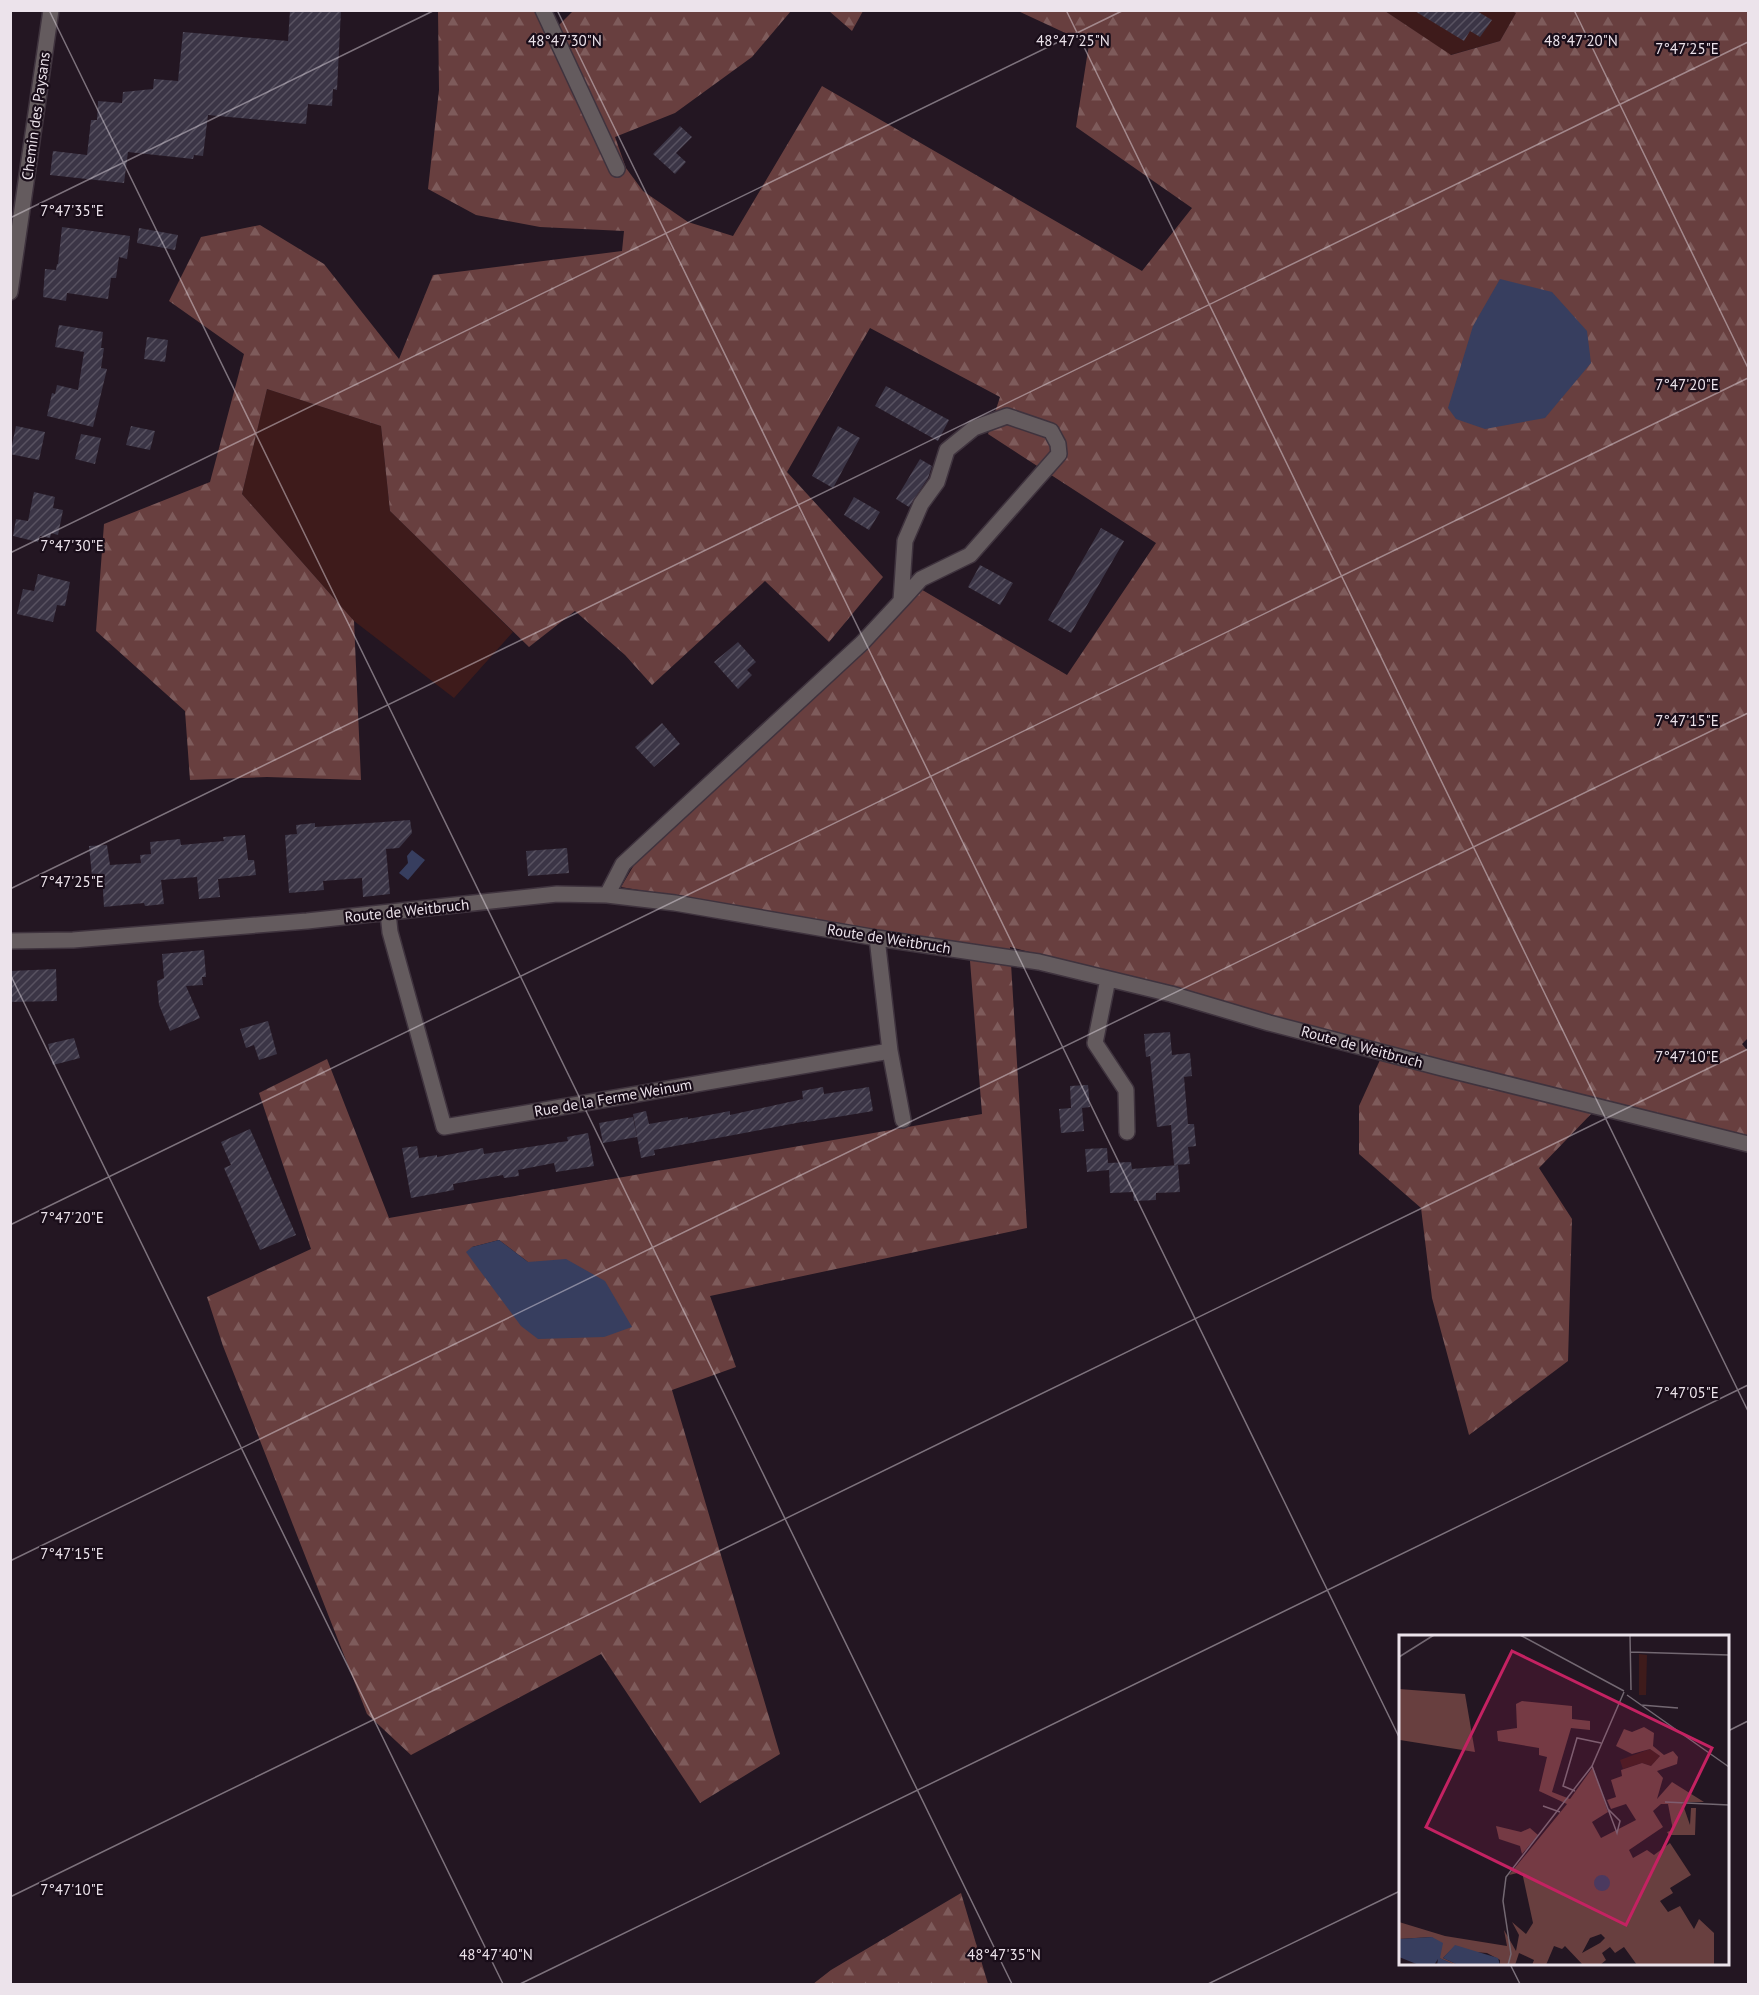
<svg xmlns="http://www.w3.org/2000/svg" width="1759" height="1995" viewBox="0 0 1759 1995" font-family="'PT Sans',sans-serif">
<defs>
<pattern id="forest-firs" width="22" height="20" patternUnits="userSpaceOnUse" patternTransform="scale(1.5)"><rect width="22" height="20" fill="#683f3f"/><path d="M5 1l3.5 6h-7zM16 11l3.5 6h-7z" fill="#7e5b5b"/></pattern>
<pattern id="building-hatch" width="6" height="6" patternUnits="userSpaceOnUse" patternTransform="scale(1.5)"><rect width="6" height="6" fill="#3b3546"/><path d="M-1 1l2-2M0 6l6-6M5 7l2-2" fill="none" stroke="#585261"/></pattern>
</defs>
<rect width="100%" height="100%" fill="#231622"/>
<path fill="#3e1b1b" d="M 1512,10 L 1516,13 L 1500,41 L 1450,55 L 1385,11 Z
M 267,389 L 381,426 L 390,511 L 513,632 L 454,698 L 354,621 L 242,494 Z"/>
<path fill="url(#forest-firs)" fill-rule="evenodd" d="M 438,11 L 535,11 L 548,36 L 573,11 L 791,11 L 752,57 L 675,113 L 615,137 L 626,168 L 643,191 L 688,222 L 733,236 L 822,86 L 1142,271 L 1192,208 L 1076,127 L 1089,44 L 1018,11 L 1385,11 L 1451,55 L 1500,41 L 1516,13 L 1512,11 L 1748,11 L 1748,1038 L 1742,1044 L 1748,1051 L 1748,1136 L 1342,1037 L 1214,1000 L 1010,947 L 1027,1228 L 710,1296 L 736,1367 L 672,1390 L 780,1754 L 700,1803 L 601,1654 L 411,1755 L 367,1714 L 223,1346 L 207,1297 L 311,1249 L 259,1093 L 327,1059 L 389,1218 L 982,1114 L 969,948 L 621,887 L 637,860 L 919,588 L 1067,675 L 1156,543 L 988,434 L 1000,397 L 870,328 L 787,472 L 883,577 L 829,642 L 765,581 L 652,685 L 625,655 L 575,611 L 529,647 L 390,511 L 381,426 L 267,389 L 242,494 L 354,621 L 361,780 L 267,777 L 190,780 L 185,711 L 96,631 L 104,524 L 210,482 L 244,354 L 169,301 L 201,237 L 260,225 L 324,264 L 399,359 L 433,275 L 622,251 L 624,231 L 540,227 L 476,215 L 428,189 L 439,90 ZM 499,1240 L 528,1262 L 472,1247 Z
M 829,11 L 863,11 L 852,31 Z
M 1380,1060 L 1592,1113 L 1539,1168 L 1572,1219 L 1568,1361 L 1469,1435 L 1432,1298 L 1421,1208 L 1359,1154 L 1359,1106 Z
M 961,1893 L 988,1984 L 813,1984 L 831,1970 Z"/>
<path fill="#373e5f" d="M 1500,279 L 1552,292 L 1587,331 L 1591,363 L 1545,418 L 1485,429 L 1456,419 L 1448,408 L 1473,326 Z
M 412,850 L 425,860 L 408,880 L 399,873 L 408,863 L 407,856 Z
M 499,1240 L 528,1262 L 566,1259 L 605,1281 L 632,1327 L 604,1337 L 538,1339 L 521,1326 L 466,1252 L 472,1247 Z"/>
<path fill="url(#building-hatch)" d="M 290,10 L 341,10 L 337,90 L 333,89 L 332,106 L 308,104 L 306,124 L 208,115 L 203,156 L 194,155 L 193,159 L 128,152 L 124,183 L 50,175 L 53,151 L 87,155 L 91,120 L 97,120 L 98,101 L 122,103 L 123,92 L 153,89 L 154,79 L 178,81 L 183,32 L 288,41 Z
M 1413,10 L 1475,10 L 1492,20 L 1480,37 L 1470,31 L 1464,41 Z
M 680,126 L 692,137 L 676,153 L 686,162 L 675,174 L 653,154 Z
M 62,227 L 130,236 L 127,259 L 119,257 L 116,278 L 111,278 L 108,299 L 67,293 L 66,301 L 43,297 L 45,269 L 56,270 L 57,264 L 58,264 Z
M 139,228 L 178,235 L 175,250 L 137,243 Z
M 59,325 L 103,332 L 101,348 L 104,348 L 101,368 L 107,369 L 93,427 L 47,416 L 52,393 L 55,394 L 57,385 L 78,390 L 84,352 L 55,347 Z
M 147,337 L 168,340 L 165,362 L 144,359 Z
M 886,386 L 949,420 L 938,441 L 875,406 Z
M 16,426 L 45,432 L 39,460 L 10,454 Z
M 131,426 L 155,431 L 150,450 L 126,445 Z
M 838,426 L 860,438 L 833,488 L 812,476 Z
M 81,434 L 101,438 L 95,464 L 75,459 Z
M 920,459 L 932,466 L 928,478 L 909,507 L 896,499 Z
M 34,492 L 55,497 L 53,508 L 63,510 L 58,535 L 51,533 L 50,538 L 40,536 L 38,542 L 13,536 L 16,519 L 28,521 Z
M 854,497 L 880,512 L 869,530 L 844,515 Z
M 1101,528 L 1124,541 L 1071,633 L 1048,620 Z
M 980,565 L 1013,583 L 1000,605 L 968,587 Z
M 38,574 L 70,582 L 65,606 L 57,605 L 53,622 L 17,614 L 23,589 L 34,591 Z
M 738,642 L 756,662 L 747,670 L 752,675 L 738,689 L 714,662 Z
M 662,723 L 680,744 L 654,767 L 635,747 Z
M 410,820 L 412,833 L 399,848 L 386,849 L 390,894 L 363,897 L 362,878 L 323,881 L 324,890 L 289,893 L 285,835 L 297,834 L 296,825 L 315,823 L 315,827 Z
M 245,835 L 248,860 L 254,860 L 256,875 L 218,879 L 220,897 L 199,899 L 197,877 L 161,880 L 164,904 L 145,906 L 144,903 L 104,907 L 102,875 L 92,876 L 89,846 L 107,845 L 110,865 L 141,863 L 140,855 L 151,854 L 150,842 L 180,839 L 181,845 L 224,841 L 223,837 Z
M 567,848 L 569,873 L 528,876 L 526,851 Z
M 204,950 L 206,977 L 202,977 L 203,985 L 186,986 L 200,1018 L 170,1031 L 159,1005 L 157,981 L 164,978 L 162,954 Z
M 56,969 L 57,1001 L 10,1002 L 10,971 Z
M 268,1021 L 277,1054 L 259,1060 L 254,1045 L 246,1048 L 240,1029 Z
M 1170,1032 L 1172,1055 L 1190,1053 L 1192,1076 L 1184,1077 L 1188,1124 L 1194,1124 L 1196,1146 L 1188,1147 L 1190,1164 L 1174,1165 L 1171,1125 L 1157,1127 L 1150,1056 L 1146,1057 L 1144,1034 Z
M 74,1038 L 80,1058 L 53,1065 L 48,1044 Z
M 1088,1085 L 1090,1107 L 1082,1108 L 1084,1131 L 1061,1133 L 1059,1109 L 1071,1108 L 1070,1086 Z
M 823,1087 L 824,1094 L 869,1087 L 873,1111 L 807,1122 L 807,1121 L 654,1150 L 655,1155 L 641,1158 L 633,1114 L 646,1111 L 649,1124 L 688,1117 L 688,1119 L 730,1111 L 730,1115 L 803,1099 L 802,1091 Z
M 633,1117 L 637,1137 L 603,1143 L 599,1123 Z
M 250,1129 L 296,1235 L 260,1250 L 224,1168 L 231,1165 L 221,1142 Z
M 588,1133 L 594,1166 L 556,1172 L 554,1163 L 518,1170 L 519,1176 L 504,1178 L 503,1175 L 453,1184 L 454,1190 L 411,1198 L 402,1148 L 417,1146 L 419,1158 L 437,1155 L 437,1157 L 483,1148 L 484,1154 L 568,1141 L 567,1137 Z
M 1107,1148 L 1108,1163 L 1131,1162 L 1132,1169 L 1178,1165 L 1180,1192 L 1156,1193 L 1156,1200 L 1134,1201 L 1133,1192 L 1110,1193 L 1109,1170 L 1087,1172 L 1085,1149 Z"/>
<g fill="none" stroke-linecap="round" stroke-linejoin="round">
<g stroke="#3f333e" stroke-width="18">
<path id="minor" d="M 543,10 L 617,169
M 10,292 L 51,10
M 607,895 L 623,864 L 862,643 L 901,601 L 905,541 L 921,504 L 937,482 L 947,450 L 974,428 L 1007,416 L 1051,431 L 1058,444 L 1059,454 L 970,555 L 921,579 L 901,601
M 388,913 L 390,932 L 444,1127 L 890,1051 L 877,938
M 10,941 L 73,940 L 307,921 L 557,894 L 607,895 L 675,903 L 877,938 L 1039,962 L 1171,994 L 1269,1023 L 1442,1068 L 1748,1144
M 1108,979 L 1095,1043 L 1126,1090 L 1127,1132
M 890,1051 L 903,1120"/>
</g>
<use href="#minor" stroke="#645b5e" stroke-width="15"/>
</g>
<path fill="none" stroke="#ece3eb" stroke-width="1.5" stroke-opacity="0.45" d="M 49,10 L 1012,1984M 557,10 L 1400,1739M 1066,10 L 1748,1411M 1574,10 L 1748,368M 10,218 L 435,10M 10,553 L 1124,10M 10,889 L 1748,42M 10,974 L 503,1984M 10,1225 L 1748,378M 10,1561 L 1748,713M 1728,1731 L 1748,1721M 10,1897 L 1748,1049M 1510,1964 L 1520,1984M 520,1984 L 1748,1385M 1208,1984 L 1400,1891"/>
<g text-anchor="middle" stroke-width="4.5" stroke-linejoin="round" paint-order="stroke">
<g font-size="15" fill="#ece3eb" stroke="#190d19">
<text transform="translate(36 116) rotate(-82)" y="5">Chemin des Paysans</text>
<text transform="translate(407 911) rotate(-6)" y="5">Route de Weitbruch</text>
<text transform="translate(889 939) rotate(9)" y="5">Route de Weitbruch</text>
<text transform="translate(1362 1047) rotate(15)" y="5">Route de Weitbruch</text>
<text transform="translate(613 1098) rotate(-10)" y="5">Rue de la Ferme Weinum</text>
</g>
</g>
<g transform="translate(1399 1635)">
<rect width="330" height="330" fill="#231622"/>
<path d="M 240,19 L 248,20 L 247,60 L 240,60 ZM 251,114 L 261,121 L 252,131 L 243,128 L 224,134 L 221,125 Z" fill="#3e1b1b"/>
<path d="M 0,54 L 66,59 L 76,117 L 1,105 ZM 123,66 L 173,71 L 173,84 L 191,86 L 191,95 L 172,93 L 153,157 L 171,164 L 194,132 L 209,177 L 193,187 L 202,203 L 237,185 L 227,169 L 212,174 L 208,165 L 217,162 L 212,145 L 223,141 L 222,135 L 243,128 L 252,131 L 261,121 L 251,114 L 233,119 L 217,111 L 225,94 L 233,97 L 245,92 L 255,98 L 254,111 L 265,120 L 274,116 L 279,122 L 278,129 L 258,136 L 264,143 L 258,164 L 273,147 L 305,167 L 283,167 L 291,190 L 292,173 L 297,173 L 296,200 L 270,200 L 268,197 L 274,195 L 269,169 L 262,169 L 254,176 L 264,192 L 230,215 L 234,223 L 248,215 L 255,220 L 271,208 L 292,240 L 271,253 L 274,258 L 261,266 L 269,277 L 281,271 L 295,294 L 300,284 L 315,298 L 315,330 L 238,330 L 225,312 L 216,318 L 211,312 L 203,318 L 207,325 L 201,330 L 184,330 L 166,311 L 163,314 L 155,311 L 147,330 L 133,330 L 135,325 L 120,318 L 116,330 L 101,330 L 101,325 L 88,318 L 52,315 L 44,323 L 59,330 L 56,330 L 40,323 L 33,302 L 0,304 L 0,287 L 46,301 L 108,311 L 105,295 L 117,316 L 120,300 L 113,287 L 127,299 L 134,288 L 123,237 L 110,240 L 168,169 L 140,156 L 148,122 L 140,120 L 140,113 L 99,106 L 98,96 L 118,93 L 117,69 ZM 202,299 L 206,303 L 201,308 L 183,318 L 191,303 ZM 97,191 L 122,197 L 131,193 L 139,200 L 123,219 L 121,211 L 100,204 Z" fill="#683f3f" fill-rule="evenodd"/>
<path d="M195 248a8 8 0 1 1 16 0a8 8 0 1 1-16 0ZM 33,302 L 44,308 L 41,323 L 56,330 L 38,330 L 39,324 L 35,330 L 20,330 L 0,322 L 0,304 ZM 56,310 L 99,323 L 101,330 L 59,330 L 44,323 Z" fill="#373e5f"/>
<path fill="none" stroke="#736872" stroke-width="1.5" d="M 121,0 L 225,56M 231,0 L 232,55M 231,17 L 330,20M 0,22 L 35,0M 228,60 L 330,132M 242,70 L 279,73M 193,131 L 209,174 L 221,186 L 218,198 L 209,174M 176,156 L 164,151 L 178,103 L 202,108M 266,167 L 330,170M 144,171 L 161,177M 109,330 L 112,319 L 104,266 L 107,242 L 193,131 L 225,57"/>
<path fill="#c42262" fill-opacity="0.15" stroke="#c42262" stroke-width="3" d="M 113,16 L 313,113 L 227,290 L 27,192 Z"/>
<rect width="330" height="330" fill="none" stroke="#ece3eb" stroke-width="3"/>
</g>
<g font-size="15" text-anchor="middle" fill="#ece3eb" stroke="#190d19" stroke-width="4.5" stroke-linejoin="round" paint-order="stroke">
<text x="565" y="46">48°47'30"N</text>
<text x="1073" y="46">48°47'25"N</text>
<text x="1581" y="46">48°47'20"N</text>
<text x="1687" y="54">7°47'25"E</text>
<text x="72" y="216">7°47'35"E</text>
<text x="1687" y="390">7°47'20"E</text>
<text x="72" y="551">7°47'30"E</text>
<text x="1687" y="726">7°47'15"E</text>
<text x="72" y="887">7°47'25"E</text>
<text x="1687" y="1062">7°47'10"E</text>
<text x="72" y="1223">7°47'20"E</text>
<text x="1687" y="1398">7°47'05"E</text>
<text x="72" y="1559">7°47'15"E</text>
<text x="72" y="1895">7°47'10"E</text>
<text x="496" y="1960">48°47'40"N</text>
<text x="1004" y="1960">48°47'35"N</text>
</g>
<rect width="1759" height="1995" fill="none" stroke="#ece3eb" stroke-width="24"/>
</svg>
